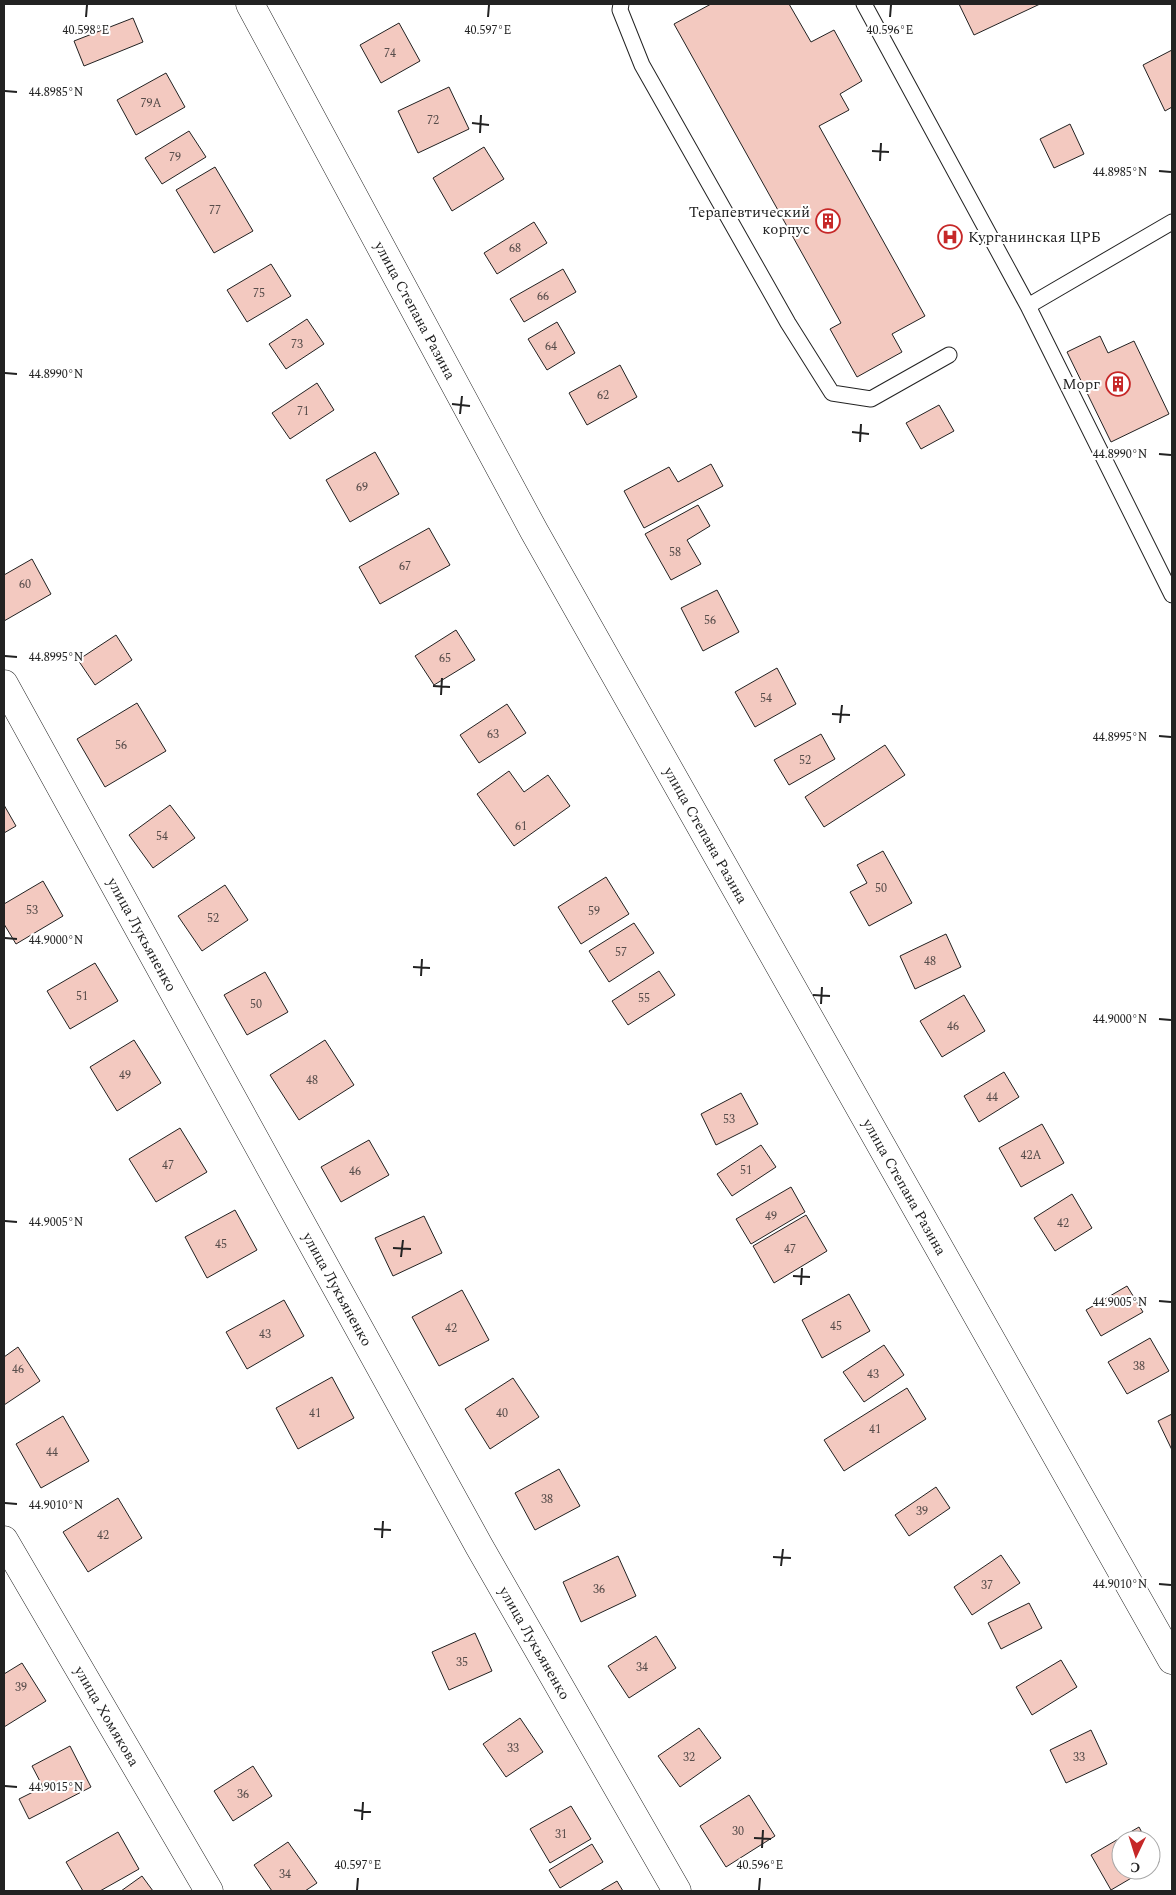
<svg xmlns="http://www.w3.org/2000/svg" width="1176" height="1895" viewBox="0 0 1176 1895" font-family="Spectral,serif">
<rect width="100%" height="100%" fill="#fff"/>
<path fill="#f3c9c0" stroke="#222" d="M 711,4 L 789,4 L 811,42 L 834,30 L 862,81 L 840,94 L 849,110 L 819,126 L 925,316 L 892,334 L 902,352 L 857,377 L 830,329 L 841,323 L 674,24 Z
M 959,4 L 1040,4 L 974,35 Z
M 133,18 L 143,42 L 84,66 L 74,41 Z
M 399,23 L 420,61 L 381,83 L 360,45 Z
M 1172,50 L 1172,107 L 1165,111 L 1143,65 Z
M 166,73 L 185,107 L 136,135 L 117,100 Z
M 449,87 L 469,129 L 418,153 L 398,111 Z
M 1070,124 L 1084,154 L 1054,168 L 1040,139 Z
M 189,131 L 206,157 L 162,184 L 145,158 Z
M 484,147 L 504,179 L 452,211 L 433,178 Z
M 215,167 L 253,231 L 214,253 L 176,190 Z
M 534,222 L 547,243 L 497,274 L 484,253 Z
M 271,264 L 291,296 L 247,322 L 227,290 Z
M 563,269 L 576,292 L 524,322 L 510,299 Z
M 307,319 L 324,344 L 286,369 L 269,344 Z
M 557,322 L 575,353 L 547,370 L 528,339 Z
M 1100,336 L 1108,353 L 1134,341 L 1169,414 L 1111,442 L 1067,352 Z
M 620,365 L 637,397 L 587,425 L 569,393 Z
M 317,383 L 334,410 L 290,439 L 272,413 Z
M 939,405 L 954,431 L 921,449 L 906,423 Z
M 375,452 L 399,494 L 350,522 L 326,480 Z
M 711,464 L 723,486 L 644,528 L 624,491 L 669,467 L 678,482 Z
M 698,505 L 710,526 L 687,540 L 701,564 L 671,580 L 645,534 Z
M 429,528 L 450,565 L 380,604 L 359,567 Z
M 32,559 L 51,594 L 4,621 L 4,575 Z
M 717,590 L 739,632 L 703,651 L 681,608 Z
M 456,630 L 475,660 L 434,685 L 415,656 Z
M 116,635 L 132,660 L 95,685 L 78,660 Z
M 777,668 L 796,704 L 755,727 L 735,692 Z
M 137,703 L 166,751 L 105,787 L 77,739 Z
M 507,704 L 526,733 L 479,763 L 460,735 Z
M 821,734 L 835,759 L 789,785 L 774,760 Z
M 885,745 L 905,775 L 824,827 L 805,797 Z
M 509,771 L 524,792 L 548,775 L 570,806 L 514,846 L 477,794 Z
M 4,805 L 16,826 L 4,833 Z
M 170,805 L 195,838 L 153,868 L 129,835 Z
M 883,851 L 912,903 L 869,926 L 850,892 L 867,883 L 857,865 Z
M 606,877 L 629,914 L 581,944 L 558,907 Z
M 43,881 L 63,916 L 16,944 L 4,924 L 4,904 Z
M 225,885 L 248,920 L 202,951 L 178,916 Z
M 634,923 L 654,953 L 609,982 L 589,951 Z
M 946,934 L 961,967 L 915,989 L 900,956 Z
M 95,963 L 118,1001 L 70,1029 L 47,991 Z
M 659,971 L 675,995 L 628,1025 L 612,1001 Z
M 265,972 L 288,1012 L 247,1035 L 224,995 Z
M 964,995 L 985,1031 L 942,1057 L 920,1021 Z
M 134,1040 L 161,1083 L 117,1111 L 90,1067 Z
M 325,1040 L 354,1085 L 299,1120 L 270,1075 Z
M 1004,1072 L 1019,1097 L 979,1122 L 964,1096 Z
M 741,1093 L 758,1124 L 716,1145 L 701,1114 Z
M 1042,1124 L 1064,1163 L 1021,1187 L 999,1148 Z
M 180,1128 L 207,1172 L 156,1202 L 129,1159 Z
M 369,1140 L 389,1175 L 341,1202 L 321,1167 Z
M 761,1145 L 776,1167 L 732,1196 L 717,1174 Z
M 791,1187 L 805,1212 L 751,1244 L 736,1219 Z
M 1072,1194 L 1092,1228 L 1055,1251 L 1034,1218 Z
M 235,1210 L 257,1250 L 207,1278 L 185,1237 Z
M 806,1215 L 827,1251 L 774,1283 L 753,1246 Z
M 424,1216 L 442,1253 L 393,1276 L 375,1238 Z
M 1127,1286 L 1143,1312 L 1101,1336 L 1086,1310 Z
M 462,1290 L 489,1340 L 439,1366 L 412,1317 Z
M 849,1294 L 870,1331 L 822,1358 L 802,1320 Z
M 284,1300 L 304,1336 L 247,1369 L 226,1332 Z
M 1150,1338 L 1169,1371 L 1127,1394 L 1108,1362 Z
M 884,1345 L 904,1375 L 864,1402 L 843,1372 Z
M 18,1347 L 40,1381 L 4,1405 L 4,1357 Z
M 332,1377 L 354,1418 L 298,1449 L 276,1408 Z
M 513,1378 L 539,1417 L 490,1449 L 465,1409 Z
M 907,1388 L 926,1419 L 844,1471 L 824,1440 Z
M 1172,1414 L 1172,1450 L 1158,1421 Z
M 63,1416 L 89,1461 L 41,1488 L 16,1444 Z
M 559,1469 L 580,1506 L 535,1530 L 515,1493 Z
M 936,1487 L 950,1508 L 909,1536 L 895,1515 Z
M 118,1498 L 142,1538 L 88,1572 L 63,1532 Z
M 1001,1555 L 1020,1583 L 972,1615 L 954,1587 Z
M 618,1556 L 636,1596 L 581,1622 L 563,1582 Z
M 1029,1603 L 1042,1628 L 1001,1649 L 988,1623 Z
M 475,1633 L 492,1671 L 449,1690 L 432,1652 Z
M 656,1636 L 676,1668 L 629,1698 L 608,1666 Z
M 1061,1660 L 1077,1687 L 1032,1715 L 1016,1687 Z
M 22,1663 L 46,1701 L 4,1727 L 4,1674 Z
M 520,1718 L 543,1752 L 506,1777 L 483,1744 Z
M 699,1728 L 721,1758 L 680,1787 L 658,1756 Z
M 1091,1730 L 1107,1764 L 1066,1783 L 1050,1750 Z
M 70,1746 L 91,1787 L 29,1819 L 19,1799 L 43,1787 L 32,1766 Z
M 253,1766 L 272,1796 L 233,1821 L 214,1791 Z
M 749,1795 L 775,1836 L 726,1867 L 700,1826 Z
M 571,1806 L 591,1839 L 550,1863 L 530,1829 Z
M 1139,1827 L 1146,1840 L 1121,1840 L 1121,1870 L 1145,1870 L 1111,1890 L 1091,1855 Z
M 118,1832 L 139,1869 L 100,1891 L 83,1891 L 66,1862 Z
M 288,1842 L 317,1883 L 305,1891 L 272,1891 L 254,1865 Z
M 592,1844 L 603,1862 L 560,1888 L 549,1870 Z
M 1151,1848 L 1159,1862 L 1151,1867 Z
M 142,1876 L 153,1891 L 121,1891 Z
M 617,1881 L 623,1891 L 600,1891 Z"/>
<g fill="none" stroke-linecap="round" stroke-linejoin="round">
<g stroke="#222" stroke-width="17">
<path id="service" d="M 621,4 L 620,10 L 642,65 L 788,323 L 832,393 L 871,399 L 949,355
M 864,4 L 1028,306 L 1172,595
M 1028,306 L 1172,222"/>
</g>
<g stroke="#222" stroke-width="29">
<g id="minor">
<path id="s1" d="M 250,4 L 534,531 L 1172,1660"/>
<path id="s2" d="M 4,684 L 479,1546 L 677,1891"/>
<path id="s3" d="M 4,1540 L 209,1891"/>
</g>
</g>
<use href="#service" stroke="#fff" stroke-width="15"/>
<use href="#minor" stroke="#fff" stroke-width="28"/>
</g>
<path fill="none" stroke="#222" stroke-width="2" d="M 86,17 L 87,5M 488,17 L 489,5M 890,17 L 891,5M 5,91 L 17,92M 472,123 L 489,125M 480,133 L 481,115M 872,151 L 889,152M 880,161 L 881,143M 1159,171 L 1171,172M 5,373 L 17,374M 452,404 L 470,406M 460,414 L 462,396M 852,432 L 869,434M 860,442 L 861,424M 1159,454 L 1171,455M 5,656 L 17,657M 433,686 L 450,687M 441,695 L 442,678M 832,714 L 850,715M 840,723 L 842,705M 1159,736 L 1171,737M 5,938 L 17,939M 413,967 L 430,968M 421,976 L 422,959M 813,995 L 830,996M 821,1004 L 822,987M 1159,1019 L 1171,1020M 5,1221 L 17,1222M 393,1248 L 411,1249M 401,1257 L 403,1240M 793,1276 L 810,1277M 801,1285 L 802,1268M 1159,1301 L 1171,1302M 5,1503 L 17,1504M 374,1529 L 391,1530M 382,1538 L 383,1521M 773,1557 L 791,1558M 781,1566 L 783,1549M 1159,1584 L 1171,1585M 5,1786 L 17,1787M 354,1810 L 371,1812M 362,1820 L 363,1802M 754,1838 L 771,1839M 762,1848 L 763,1830M 357,1890 L 358,1878M 759,1890 L 760,1878"/>
<defs>
<g id="building-ring" transform="scale(1.25)"><circle r="9.5" fill="#fff" stroke="#c62828" stroke-width="1.5"/><path d="M-4-6H4V6H1V3H-1V6H-4ZM-2.5-4.3h1.7v1.8h-1.7ZM.8-4.3h1.7v1.8H.8ZM-2.5-1h1.7V.8h-1.7ZM.8-1h1.7V.8H.8Z" fill="#c62828"/></g>
<g id="hospital-ring" transform="scale(1.25)"><circle r="9.5" fill="#fff" stroke="#c62828" stroke-width="1.5"/><path d="M-5-5h3v3.5h4V-5h3V5h-3V1.5h-4V5h-3Z" fill="#c62828"/></g>
</defs>
<g fill-rule="evenodd">
<use href="#building-ring" x="828" y="221"/>
<use href="#hospital-ring" x="950" y="237"/>
<use href="#building-ring" x="1118" y="384"/>
</g>
<g text-anchor="middle" stroke-width="4" stroke-linejoin="round" paint-order="stroke">
<g font-size="12" fill="#564c4a">
<text x="390" y="57">74</text>
<text x="151" y="107">79А</text>
<text x="433" y="124">72</text>
<text x="175" y="161">79</text>
<text x="215" y="214">77</text>
<text x="515" y="252">68</text>
<text x="259" y="297">75</text>
<text x="543" y="300">66</text>
<text x="297" y="348">73</text>
<text x="551" y="350">64</text>
<text x="603" y="399">62</text>
<text x="303" y="415">71</text>
<text x="362" y="491">69</text>
<text x="675" y="556">58</text>
<text x="405" y="570">67</text>
<text x="25" y="588">60</text>
<text x="710" y="624">56</text>
<text x="445" y="662">65</text>
<text x="766" y="702">54</text>
<text x="493" y="738">63</text>
<text x="121" y="749">56</text>
<text x="805" y="764">52</text>
<text x="521" y="830">61</text>
<text x="162" y="840">54</text>
<text x="881" y="892">50</text>
<text x="32" y="914">53</text>
<text x="594" y="915">59</text>
<text x="213" y="922">52</text>
<text x="621" y="956">57</text>
<text x="930" y="965">48</text>
<text x="82" y="1000">51</text>
<text x="644" y="1002">55</text>
<text x="256" y="1008">50</text>
<text x="953" y="1030">46</text>
<text x="125" y="1079">49</text>
<text x="312" y="1084">48</text>
<text x="992" y="1101">44</text>
<text x="729" y="1123">53</text>
<text x="1031" y="1159">42А</text>
<text x="168" y="1169">47</text>
<text x="746" y="1174">51</text>
<text x="355" y="1175">46</text>
<text x="771" y="1220">49</text>
<text x="1063" y="1227">42</text>
<text x="221" y="1248">45</text>
<text x="790" y="1253">47</text>
<text x="836" y="1330">45</text>
<text x="451" y="1332">42</text>
<text x="265" y="1338">43</text>
<text x="1139" y="1370">38</text>
<text x="18" y="1373">46</text>
<text x="873" y="1378">43</text>
<text x="315" y="1417">41</text>
<text x="502" y="1417">40</text>
<text x="875" y="1433">41</text>
<text x="52" y="1456">44</text>
<text x="547" y="1503">38</text>
<text x="922" y="1515">39</text>
<text x="103" y="1539">42</text>
<text x="987" y="1589">37</text>
<text x="599" y="1593">36</text>
<text x="462" y="1666">35</text>
<text x="642" y="1671">34</text>
<text x="21" y="1691">39</text>
<text x="513" y="1752">33</text>
<text x="689" y="1761">32</text>
<text x="1079" y="1761">33</text>
<text x="243" y="1798">36</text>
<text x="738" y="1835">30</text>
<text x="561" y="1838">31</text>
<text x="285" y="1878">34</text>
</g>
<g font-size="15" fill="#222" stroke="#fff" text-anchor="end">
<text x="810" y="217">Терапевтический<tspan x="810" dy="17">корпус</tspan></text>
<text x="968" y="242" text-anchor="start">Курганинская ЦРБ</text>
<text x="1100" y="389">Морг</text>
</g>
<g font-size="15" fill="#222" stroke="#fff">
<text dy="5" stroke="none"><textPath href="#s1" startOffset="348">улица Степана Разина</textPath></text>
<text dy="5" stroke="none"><textPath href="#s1" startOffset="948">улица Степана Разина</textPath></text>
<text dy="5" stroke="none"><textPath href="#s2" startOffset="286">улица Лукьяненко</textPath></text>
<text dy="5" stroke="none"><textPath href="#s1" startOffset="1352">улица Степана Разина</textPath></text>
<text dy="5" stroke="none"><textPath href="#s2" startOffset="691">улица Лукьяненко</textPath></text>
<text dy="5" stroke="none"><textPath href="#s2" startOffset="1096">улица Лукьяненко</textPath></text>
<text dy="5" stroke="none"><textPath href="#s3" startOffset="204">улица Хомякова</textPath></text>
</g>
</g>
<g font-size="12" text-anchor="middle" fill="#222" stroke="#fff" stroke-width="4" stroke-linejoin="round" paint-order="stroke">
<text x="86" y="34">40.598°E</text>
<text x="488" y="34">40.597°E</text>
<text x="890" y="34">40.596°E</text>
<text x="56" y="96">44.8985°N</text>
<text x="1120" y="176">44.8985°N</text>
<text x="56" y="378">44.8990°N</text>
<text x="1120" y="458">44.8990°N</text>
<text x="56" y="661">44.8995°N</text>
<text x="1120" y="741">44.8995°N</text>
<text x="56" y="944">44.9000°N</text>
<text x="1120" y="1023">44.9000°N</text>
<text x="56" y="1226">44.9005°N</text>
<text x="1120" y="1306">44.9005°N</text>
<text x="56" y="1509">44.9010°N</text>
<text x="1120" y="1588">44.9010°N</text>
<text x="56" y="1791">44.9015°N</text>
<text x="358" y="1869">40.597°E</text>
<text x="760" y="1869">40.596°E</text>
</g>
<rect width="1176" height="1895" fill="none" stroke="#222222" stroke-width="10"/>
<g transform="translate(1136 1855) rotate(184)"><circle r="24" fill="#ffffff" stroke="#a7a7a7"/>
<path d="M0-4L9 19L0 12L-9 19Z" fill="#c62828"/>
<text y="-8" font-size="14" font-weight="bold" text-anchor="middle" fill="#222222">С</text>
</g>
</svg>
